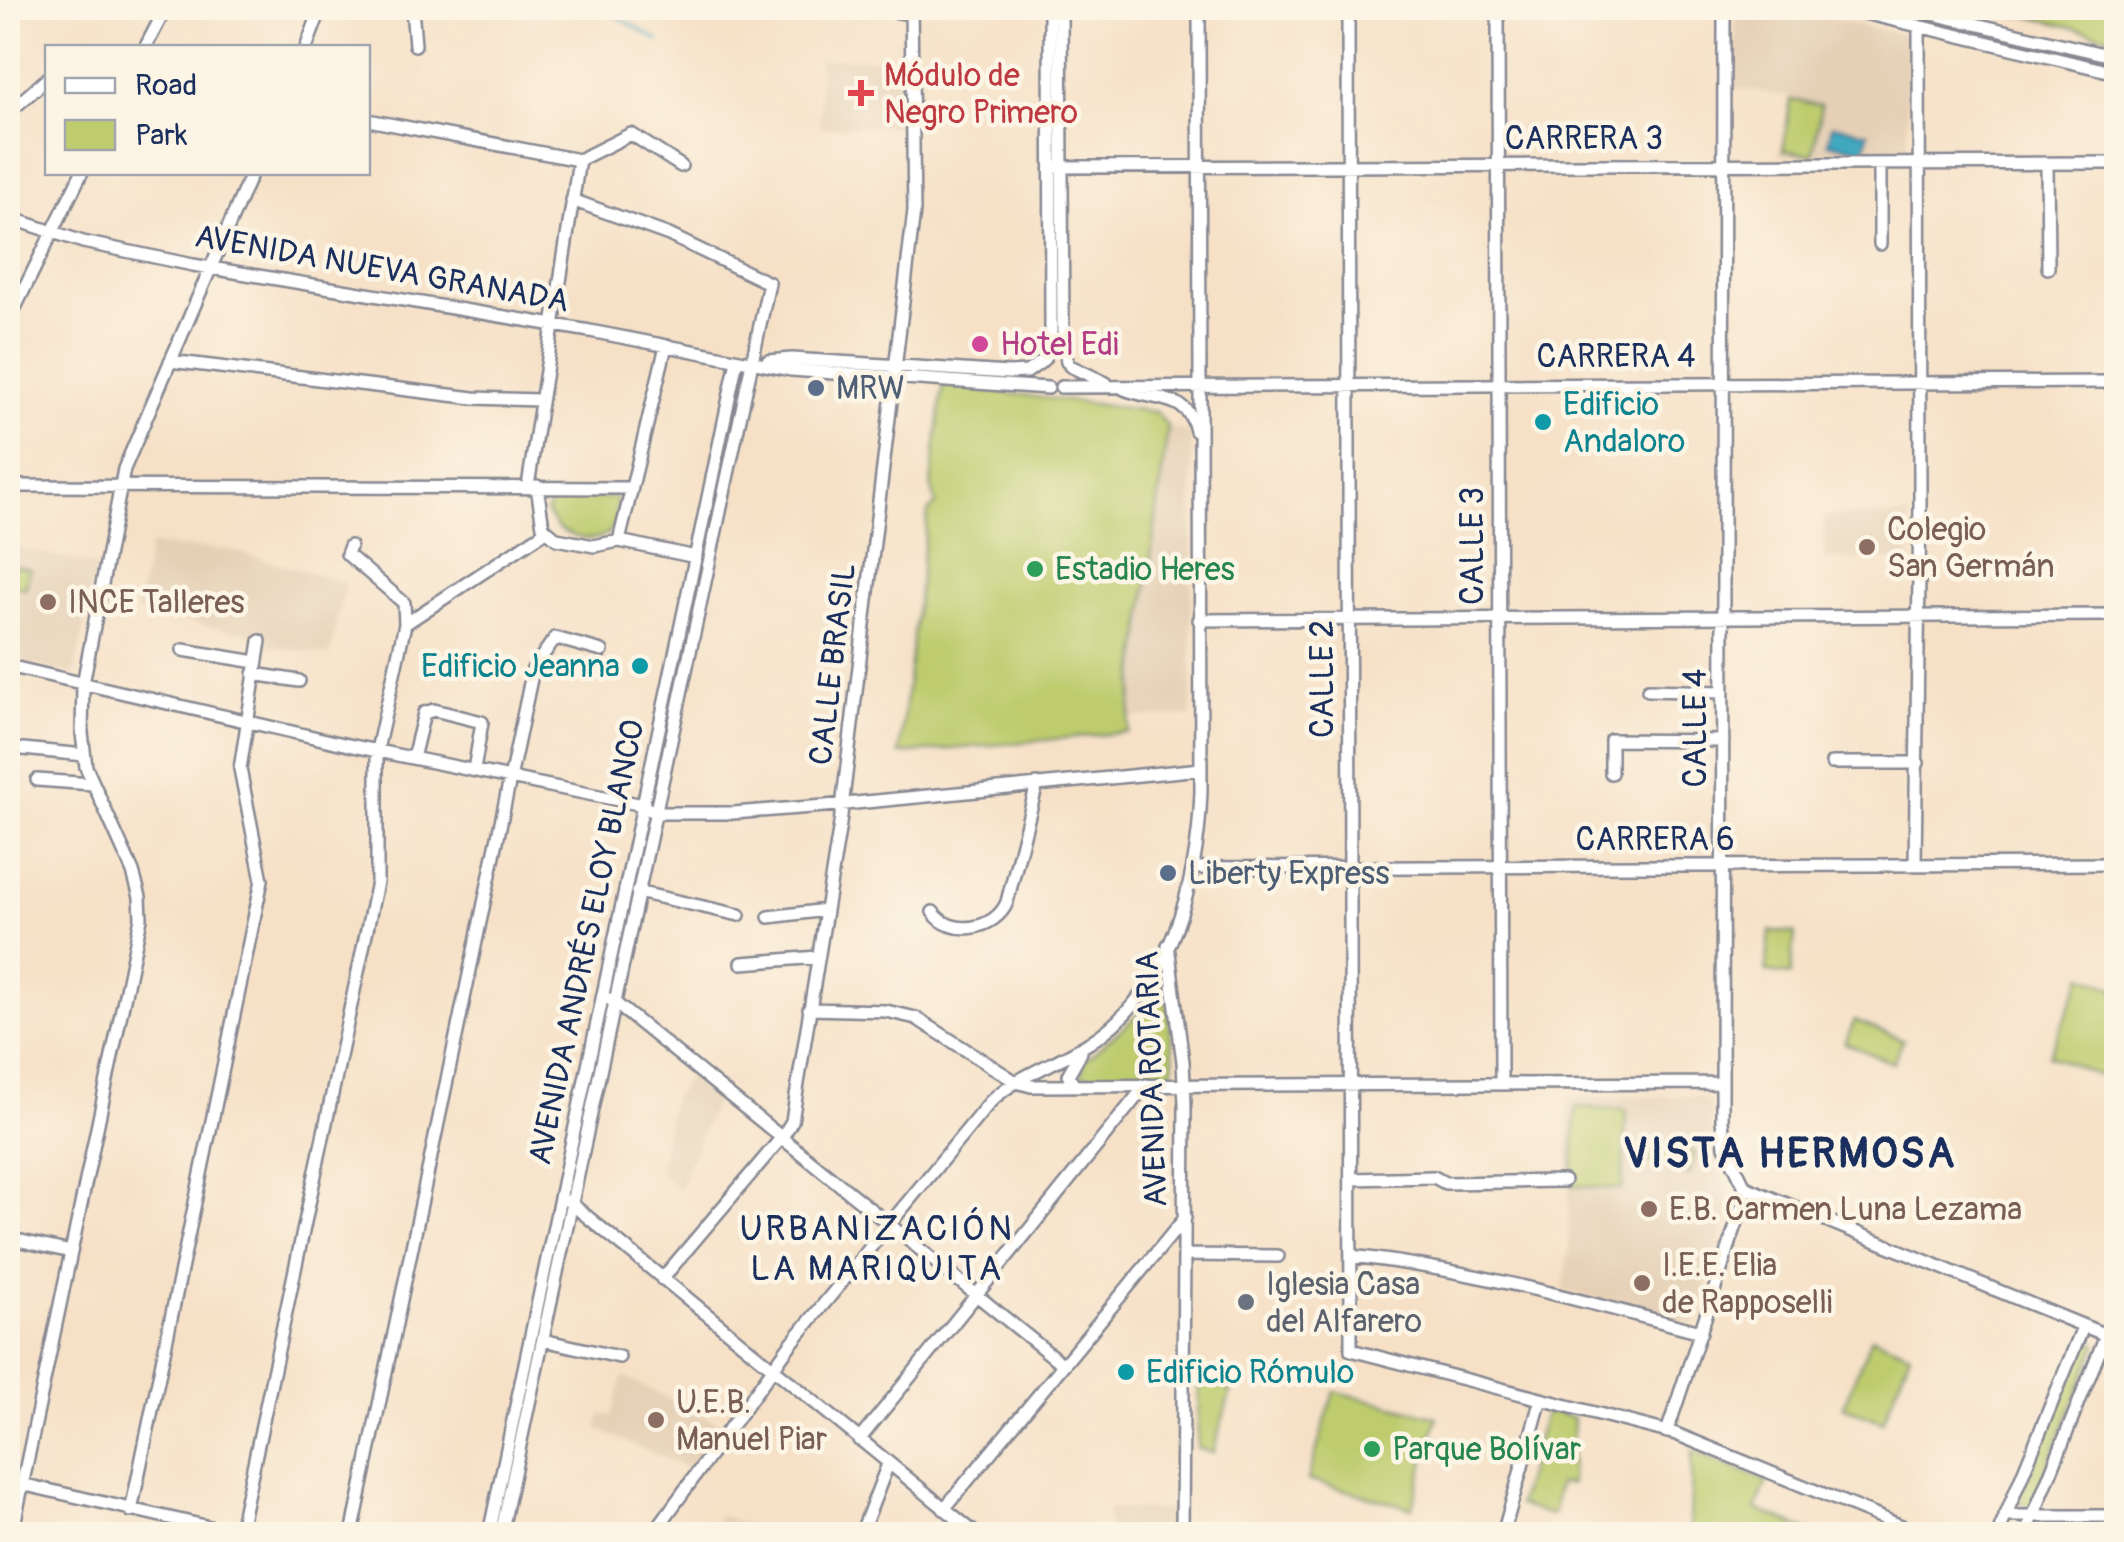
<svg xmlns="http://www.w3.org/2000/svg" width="2124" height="1542" viewBox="0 0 2124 1542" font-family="Pangolin,sans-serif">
<rect width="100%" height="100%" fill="#fcf5e5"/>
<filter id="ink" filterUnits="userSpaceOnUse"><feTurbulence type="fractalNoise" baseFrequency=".01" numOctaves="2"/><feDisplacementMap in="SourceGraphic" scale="20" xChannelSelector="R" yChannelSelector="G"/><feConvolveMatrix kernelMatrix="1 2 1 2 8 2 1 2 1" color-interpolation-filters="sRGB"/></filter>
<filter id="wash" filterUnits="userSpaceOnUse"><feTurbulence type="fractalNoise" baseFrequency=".0048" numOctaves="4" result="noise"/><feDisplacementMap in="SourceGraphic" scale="40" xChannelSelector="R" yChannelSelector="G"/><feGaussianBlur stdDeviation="2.25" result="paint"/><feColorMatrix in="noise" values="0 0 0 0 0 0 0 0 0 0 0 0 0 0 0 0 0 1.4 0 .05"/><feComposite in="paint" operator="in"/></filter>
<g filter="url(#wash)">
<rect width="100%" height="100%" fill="#f6e1c7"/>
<path fill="#e5d0b6" d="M 1736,8 L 1789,8 L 1909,36 L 1907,156 L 1779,156 L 1790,97 L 1734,88 Z
M 901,58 L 905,126 L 820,127 L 819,59 Z
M 1168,427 L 1192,434 L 1191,716 L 1130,718 Z
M 1824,516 L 1910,516 L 1910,560 L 1824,559 Z
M 150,545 L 231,550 L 345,583 L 330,655 L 267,646 L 268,638 L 136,611 Z
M 8,546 L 97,566 L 74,674 L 8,659 Z
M 689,1074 L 717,1096 L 679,1189 L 659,1172 L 672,1098 Z
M 1700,1096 L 1710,1102 L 1714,1152 L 1726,1186 L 1729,1213 L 1694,1324 L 1563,1290 L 1569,1249 L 1568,1097 Z
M 623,1376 L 720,1424 L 689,1469 L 597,1429 L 601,1414 L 612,1416 Z
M 1107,1509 L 1172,1510 L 1172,1534 L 1109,1534 Z
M 719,1515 L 750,1527 L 772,1534 L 713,1534 Z"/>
<path fill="#becc6e" stroke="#6c7e66" stroke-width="2.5" d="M 1994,8 L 2116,8 L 2116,38 Z
M 1791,100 L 1821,105 L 1813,155 L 1783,150 Z
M 943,385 L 1156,412 L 1168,427 L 1128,732 L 899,754 L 928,512 L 936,504 L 931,484 Z
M 555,496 L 617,498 C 621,542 591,548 557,528 L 546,512 Z
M 8,564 L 30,569 L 26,588 L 8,584 Z
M 1770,931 L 1795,933 L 1791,975 L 1766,972 Z
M 2083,975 L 2116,989 L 2116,1083 L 2049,1055 Z
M 1158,981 L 1164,981 L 1166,986 L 1174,1062 L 1171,1074 L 1165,1077 L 1081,1076 L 1085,1060 L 1140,1013 Z
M 1855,1020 L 1903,1040 L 1893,1063 L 1845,1043 Z
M 1576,1107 L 1626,1110 L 1622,1189 L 1572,1186 Z
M 1653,1140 L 1695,1153 L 1689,1174 L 1646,1160 Z
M 1872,1337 L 1910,1353 L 1883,1422 L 1843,1406 Z
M 2087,1338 L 2097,1345 L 2032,1504 L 2020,1505 L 2017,1502 Z
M 1199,1380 L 1231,1390 L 1213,1453 L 1197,1448 Z
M 1334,1391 L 1437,1417 L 1412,1508 L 1308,1480 Z
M 1546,1410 L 1573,1418 L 1571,1484 L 1558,1484 L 1554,1513 L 1550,1515 L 1518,1505 Z
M 1692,1451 L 1767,1481 L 1756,1509 L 1816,1534 L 1690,1534 Z"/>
<path fill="#3fa8bf" stroke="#2d6c8e" stroke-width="2.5" d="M 1832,125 L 1868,132 L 1865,150 L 1828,143 Z"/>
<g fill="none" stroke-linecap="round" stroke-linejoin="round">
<path stroke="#3fa8bf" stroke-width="2.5" d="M 603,8 L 659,41"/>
</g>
</g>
<g filter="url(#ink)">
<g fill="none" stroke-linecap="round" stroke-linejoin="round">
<g stroke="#888892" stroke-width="16">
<path id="minor" d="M 412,8 L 415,45
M 875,8 L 911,14
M 1061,8 L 1063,331 L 1067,362
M 1348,8 L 1351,1350 L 1676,1434 L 1921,1534
M 1498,8 L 1501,1084
M 1843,8 L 2116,73
M 1907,8 L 2116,57
M 145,48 L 166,8
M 306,48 L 321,8
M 8,113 L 48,78
M 368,120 L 579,160
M 579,160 L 631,134 L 681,166
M 2047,164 L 2048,268
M 1880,165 L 1880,244
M 1051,167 L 2116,163
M 8,217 L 83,242 L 193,265 L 590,331 L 791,370 L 1048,388
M 8,322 L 82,172
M 1044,359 L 1049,349 L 1051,331 L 1050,8
M 170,361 L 474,398 L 539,400
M 768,361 L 792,359 L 1009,373 L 1027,372 L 1041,362
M 1070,366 L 1106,383
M 1061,387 L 2116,382
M 1124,389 C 1153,401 1189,393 1196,431
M 8,486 L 632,488
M 528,486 L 579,160
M 537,486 L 543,527 L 557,539 L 594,546 L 619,541 L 696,557
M 619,541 L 666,346
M 350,546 L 347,554 L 404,603 L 405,624
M 1199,620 L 2116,615
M 183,650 L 256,662
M 8,666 L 348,745 L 643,805 L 654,813 L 733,813 L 825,806 L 1201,769
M 254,674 L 299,681
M 1648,690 L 1723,692
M 23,749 L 84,755
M 413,758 L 424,713 L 434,710 L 482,722 L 474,770
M 1832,763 L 1918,763
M 1611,773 L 1611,740 L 1723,741
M 37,780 L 92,784
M 1915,865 L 1920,504 L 1919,26
M 1193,868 L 2116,864
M 637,892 L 739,915
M 933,912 C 951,938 996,930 1007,902 L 1037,784
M 769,917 L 826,910
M 1168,945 L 1183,1062 L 1185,1104 L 1182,1534
M 742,963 L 818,957
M 610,999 L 1062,1364
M 809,1009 L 886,1011 L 916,1018 L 1016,1082 L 1031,1086 L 1722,1083
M 1074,1086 L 1068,1075 L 1081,1052
M 1351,1179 L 1434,1177 L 1445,1183 L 1564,1181
M 1745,1187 L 2106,1335
M 568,1201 L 976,1534
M 8,1238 L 71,1252
M 1185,1255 L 1278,1256
M 1351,1256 C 1470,1269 1586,1302 1701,1332
M 662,1279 L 783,1136 L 792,1121 L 840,824 L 914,211 L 911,8
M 543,1340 L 619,1357
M 1667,1432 L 1744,1201 L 1745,1187 L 1725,1146 L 1722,1121 L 1724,8
M 859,1440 L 1146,1085
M 8,1481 L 240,1534
M 944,1509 L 1185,1218
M 131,1511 L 262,880 L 240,769 L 260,641
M 2005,1516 L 2116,1516
M 12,1534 L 141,918 L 140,897 L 133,872 L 86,767 L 82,733 L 83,684 L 124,469 L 252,172
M 239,1534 L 377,882 L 377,750 L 405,624 L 546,531
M 352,1534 L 533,669 L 555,638 L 602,651
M 489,1534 L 737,360
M 501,1534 L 769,283 L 669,235 L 572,200
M 653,1534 L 790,1345 L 990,1102 C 1017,1075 1057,1064 1089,1043 C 1171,992 1198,882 1201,791 L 1199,8
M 861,1534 L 888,1464
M 1503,1534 L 1541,1399
M 1998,1534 L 2083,1327
M 2026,1534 L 2106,1335 L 2116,1316"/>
</g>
<use href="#minor" stroke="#fff" stroke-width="11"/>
</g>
</g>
<path fill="#e0444e" stroke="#fcf5e5" stroke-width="4" d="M856 78h10v10h10v10h-10v10h-10v-10h-10v-10h10z"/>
<circle fill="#d1479c" stroke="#fcf5e5" stroke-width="4" cx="980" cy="344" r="10"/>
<g fill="#5c6f8a" stroke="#fcf5e5" stroke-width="4">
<circle cx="816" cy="388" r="10"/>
<circle cx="1168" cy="873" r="10"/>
</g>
<g fill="#0f9aa8" stroke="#fcf5e5" stroke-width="4">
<circle cx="1543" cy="422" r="10"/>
<circle cx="640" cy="666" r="10"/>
<circle cx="1126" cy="1372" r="10"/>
</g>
<g fill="#8d6e63" stroke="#fcf5e5" stroke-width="4">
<circle cx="1867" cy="547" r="10"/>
<circle cx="48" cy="602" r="10"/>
<circle cx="1649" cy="1209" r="10"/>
<circle cx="1642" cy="1283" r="10"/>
<circle cx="656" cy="1420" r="10"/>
</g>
<g fill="#2e9e5b" stroke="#fcf5e5" stroke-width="4">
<circle cx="1035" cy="569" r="10"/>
<circle cx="1372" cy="1449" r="10"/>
</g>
<circle fill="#6b7280" stroke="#fcf5e5" stroke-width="4" cx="1246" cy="1302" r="10"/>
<g text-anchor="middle" stroke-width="9" stroke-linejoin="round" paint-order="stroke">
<g font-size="32" fill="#be3a42" stroke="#fcf5e5" text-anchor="start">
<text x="884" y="86">Módulo de<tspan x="884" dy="37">Negro Primero</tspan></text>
</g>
<g font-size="32" fill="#1b2f5e" stroke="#fcf5e5">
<text x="1584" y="149">CARRERA 3</text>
<text transform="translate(382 268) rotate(10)" y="11">AVENIDA NUEVA GRANADA</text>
<text x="1616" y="367">CARRERA 4</text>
<text transform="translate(1472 546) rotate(-90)" y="11">CALLE 3</text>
<text transform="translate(832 664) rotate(-83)" y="11">CALLE BRASIL</text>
<text transform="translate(1322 679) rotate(-90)" y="11">CALLE 2</text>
<text transform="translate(1695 728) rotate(-90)" y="11">CALLE 4</text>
<text x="1655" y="850">CARRERA 6</text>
<text transform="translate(586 942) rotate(-78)" y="11">AVENIDA ANDRÉS ELOY BLANCO</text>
<text transform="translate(1151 1079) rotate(-92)" y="11">AVENIDA ROTARIA</text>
</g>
<g font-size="32" fill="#b23c85" stroke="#fcf5e5" text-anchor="start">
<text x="1000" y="355">Hotel Edi</text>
</g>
<g font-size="32" fill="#4e5e75" stroke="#fcf5e5" text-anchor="start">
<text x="836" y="399">MRW</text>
<text x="1188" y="884">Liberty Express</text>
</g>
<g font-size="32" fill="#0d838f" stroke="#fcf5e5" text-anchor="start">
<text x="1563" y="415">Edificio<tspan x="1563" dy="37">Andaloro</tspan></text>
<text x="620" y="677" text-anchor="end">Edificio Jeanna</text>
<text x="1146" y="1383">Edificio Rómulo</text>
</g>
<g font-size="32" fill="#785e54" stroke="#fcf5e5" text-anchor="start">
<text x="1887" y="540">Colegio<tspan x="1887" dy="37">San Germán</tspan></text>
<text x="68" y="613">INCE Talleres</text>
<text x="1669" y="1220">E.B. Carmen Luna Lezama</text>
<text x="1662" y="1276">I.E.E. Elia<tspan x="1662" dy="37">de Rapposelli</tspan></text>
<text x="676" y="1413">U.E.B.<tspan x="676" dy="37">Manuel Piar</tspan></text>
</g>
<g font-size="32" fill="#27864d" stroke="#fcf5e5" text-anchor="start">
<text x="1055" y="580">Estadio Heres</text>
<text x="1392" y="1460">Parque Bolívar</text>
</g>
<g font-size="32" fill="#5b616d" stroke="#fcf5e5" text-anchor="start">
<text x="1266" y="1295">Iglesia Casa<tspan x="1266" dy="37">del Alfarero</tspan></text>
</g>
<g font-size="35" letter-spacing="2.5" fill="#1b2f5e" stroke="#fcf5e5">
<text x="877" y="1240">URBANIZACIÓN<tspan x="877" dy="40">LA MARIQUITA</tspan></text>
</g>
<g font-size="42" font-weight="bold" letter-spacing="2.5" fill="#1b2f5e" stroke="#fcf5e5">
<text x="1790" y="1167">VISTA HERMOSA</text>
</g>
</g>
<rect width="2124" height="1542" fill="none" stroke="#fcf5e5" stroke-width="40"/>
<rect x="45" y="45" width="325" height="130" fill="#fcf5e5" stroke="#a2a6af" stroke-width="2.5"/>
<rect x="65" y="78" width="50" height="15" fill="#ffffff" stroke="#a2a6af" stroke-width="2.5"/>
<text x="135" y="95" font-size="30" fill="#1b2f5e">Road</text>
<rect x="65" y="120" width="50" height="30" fill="#becc6e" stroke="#a2a6af" stroke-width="2.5"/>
<text x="135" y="145" font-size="30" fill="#1b2f5e">Park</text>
</svg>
